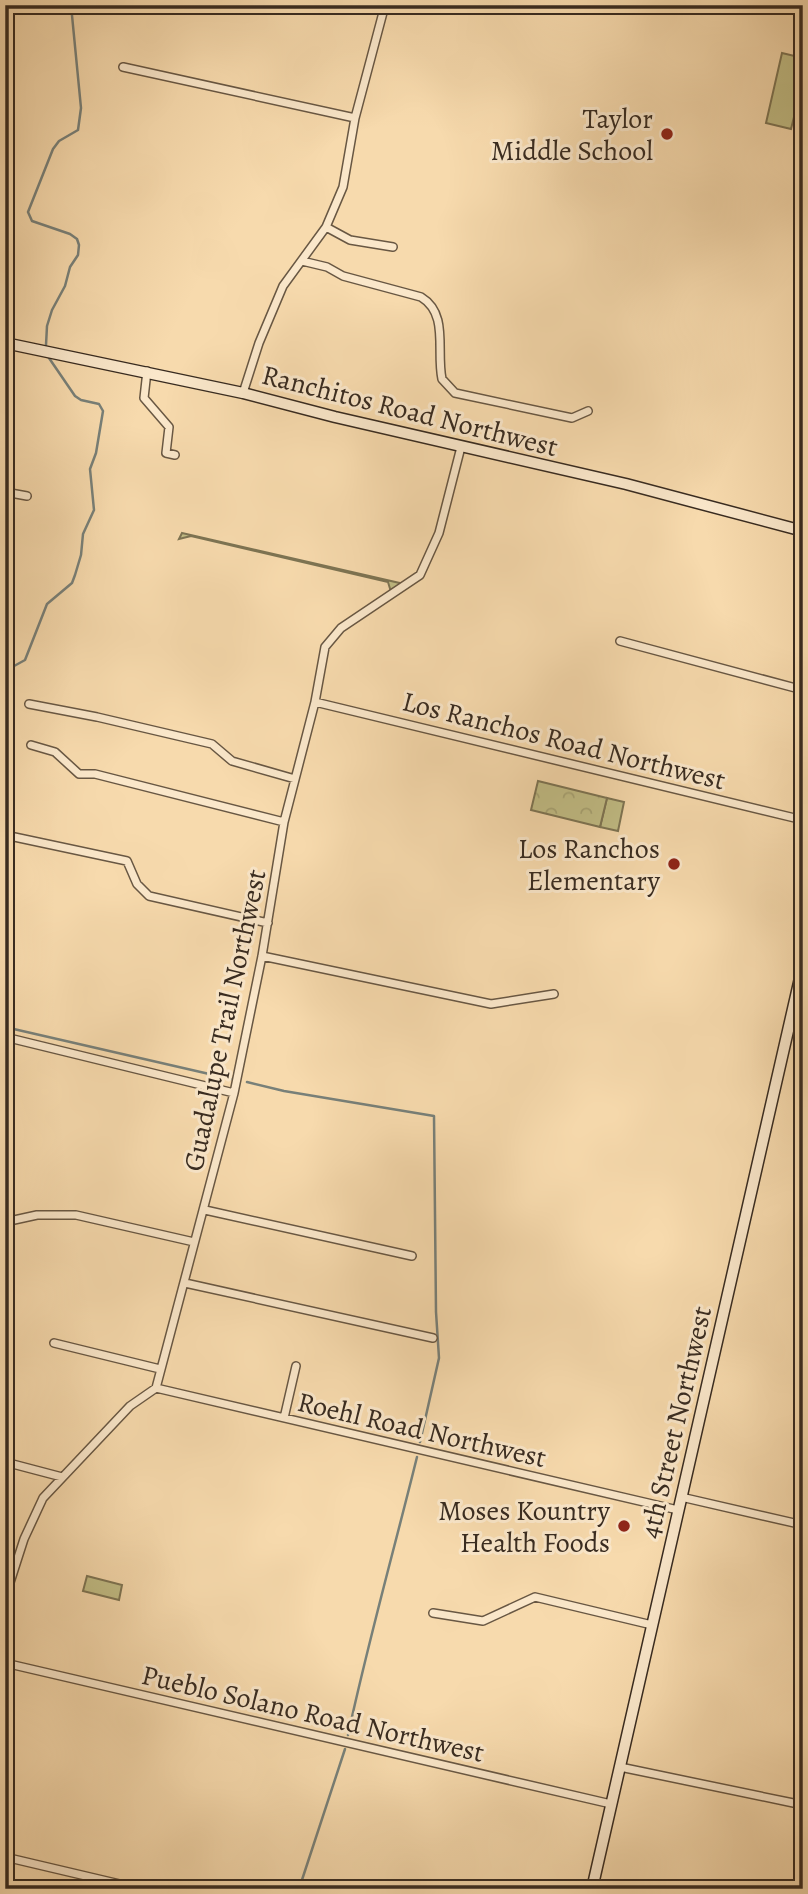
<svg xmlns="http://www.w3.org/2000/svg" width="808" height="1894" viewBox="0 0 808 1894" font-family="Alegreya,serif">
<defs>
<pattern id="park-crowns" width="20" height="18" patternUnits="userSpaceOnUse" patternTransform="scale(1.75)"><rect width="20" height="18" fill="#c2be86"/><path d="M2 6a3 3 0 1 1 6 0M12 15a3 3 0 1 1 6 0" fill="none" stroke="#a7a373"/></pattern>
</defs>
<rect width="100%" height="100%" fill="#f7daad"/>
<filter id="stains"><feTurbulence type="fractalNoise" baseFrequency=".00286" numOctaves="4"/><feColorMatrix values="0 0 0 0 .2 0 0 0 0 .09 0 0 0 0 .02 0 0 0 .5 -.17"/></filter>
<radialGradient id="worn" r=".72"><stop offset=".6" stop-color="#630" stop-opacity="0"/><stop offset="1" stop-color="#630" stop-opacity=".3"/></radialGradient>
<path fill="#c2be86" stroke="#7d7453" stroke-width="2" d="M 782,53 L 803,58 L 803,81 L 791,129 L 766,123 Z
M 182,533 L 404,584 L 391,592 L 388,582 L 191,536 L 179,539 Z
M 607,798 L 624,802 L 618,831 L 600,827 Z
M 87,1576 L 122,1585 L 119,1600 L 83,1591 Z"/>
<path fill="url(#park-crowns)" stroke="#7d7453" stroke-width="2" d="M 538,781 L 607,798 L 600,827 L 531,810 Z"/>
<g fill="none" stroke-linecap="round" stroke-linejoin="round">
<path stroke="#788079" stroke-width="2.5" d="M 46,345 L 47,326 L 52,310 L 65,286 L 70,267 L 78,255 L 79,245 L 77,239 L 70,234 L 32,221 L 28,212 L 53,149 L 59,141 L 78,130 L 81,108 L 71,5
M 5,671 L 25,660 L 47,604 L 72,583 L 75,575 L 81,555 L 83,534 L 94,510 L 90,469 L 96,453 L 103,411 L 99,404 L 81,400 L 75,396 L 49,358
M 5,1027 L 231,1079
M 247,1082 L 284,1091 L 434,1116 L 436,1312 L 439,1358 L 420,1442
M 348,1735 C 368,1642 394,1550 417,1457
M 299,1889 L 345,1749"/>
<g stroke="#685743" stroke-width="10">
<path id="street" d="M 123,67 L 355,118
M 326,227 L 350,240 L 393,247
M 302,261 L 327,267 L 343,276 L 421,297 C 449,314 436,350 442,379 L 455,393 L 572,418 L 588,411
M 147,371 L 144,398 L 169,427 L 166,453 L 175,455
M 243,393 L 259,343 L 283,286 L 326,227 L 343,187 L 355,118 L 385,5
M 5,492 L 27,496
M 620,641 L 803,690
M 315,702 L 803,820
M 29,704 L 97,717 L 212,744 L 232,761 L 295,779
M 31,745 L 55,752 L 79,774 L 95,774 L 284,822
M 5,835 L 127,861 L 137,884 L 149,896 L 268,923
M 262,956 L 491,1004 L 554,994
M 5,1037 L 234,1093
M 205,1210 L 412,1256
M 5,1222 L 37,1215 L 76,1215 L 194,1242
M 185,1283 L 433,1338
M 54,1343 L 160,1369
M 156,1388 L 678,1510
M 284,1418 L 296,1366
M 5,1462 L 62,1477
M 681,1497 L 803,1525
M 5,1598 L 24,1539 L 43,1498 L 130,1406 L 156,1388 L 234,1093 L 262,956 L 284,822 L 315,702 L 325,647 L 341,628 L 420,575 L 439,533 L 461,447
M 433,1613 L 483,1621 L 535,1597 L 652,1625
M 5,1663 L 611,1804
M 620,1767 L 803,1805
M 5,1857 L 141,1889"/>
</g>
<g stroke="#382b20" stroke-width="13">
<path id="secondary" d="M 5,343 L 243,393 L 335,417 L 626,484 L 803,531
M 592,1889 L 803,965"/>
</g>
<use href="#street" stroke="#fae7ca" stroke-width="7"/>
<use href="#secondary" stroke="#fae7ca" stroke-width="10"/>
</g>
<g fill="#8f2418" stroke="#fae7ca" stroke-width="2.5">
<circle cx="667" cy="134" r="7"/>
<circle cx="674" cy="864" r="7"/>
<circle cx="624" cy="1526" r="7"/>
</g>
<g text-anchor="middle" stroke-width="6" stroke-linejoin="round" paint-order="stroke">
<g font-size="28" fill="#382b20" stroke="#fae7ca" text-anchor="end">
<text x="653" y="128">Taylor<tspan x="653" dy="32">Middle School</tspan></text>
<text x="660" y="858">Los Ranchos<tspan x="660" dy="32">Elementary</tspan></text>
<text x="610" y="1520">Moses Kountry<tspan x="610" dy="32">Health Foods</tspan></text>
</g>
<g font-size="28" fill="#382b20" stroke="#fae7ca">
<text transform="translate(410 410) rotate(14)" y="10">Ranchitos Road Northwest</text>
<text transform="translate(564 740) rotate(14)" y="10">Los Ranchos Road Northwest</text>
<text transform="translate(224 1020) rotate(-78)" y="10">Guadalupe Trail Northwest</text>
<text transform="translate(675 1422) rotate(-77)" y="10">4th Street Northwest</text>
<text transform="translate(422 1429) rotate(13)" y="10">Roehl Road Northwest</text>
<text transform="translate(313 1713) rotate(13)" y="10">Pueblo Solano Road Northwest</text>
</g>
</g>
<rect width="808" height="1894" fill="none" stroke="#f7daad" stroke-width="28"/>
<rect x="7" y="7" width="794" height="1880" fill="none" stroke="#382b20" stroke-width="3.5"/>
<rect x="14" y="14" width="780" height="1866" fill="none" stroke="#382b20" stroke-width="2"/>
<rect width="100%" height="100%" filter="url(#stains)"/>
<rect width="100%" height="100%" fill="url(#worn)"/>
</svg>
